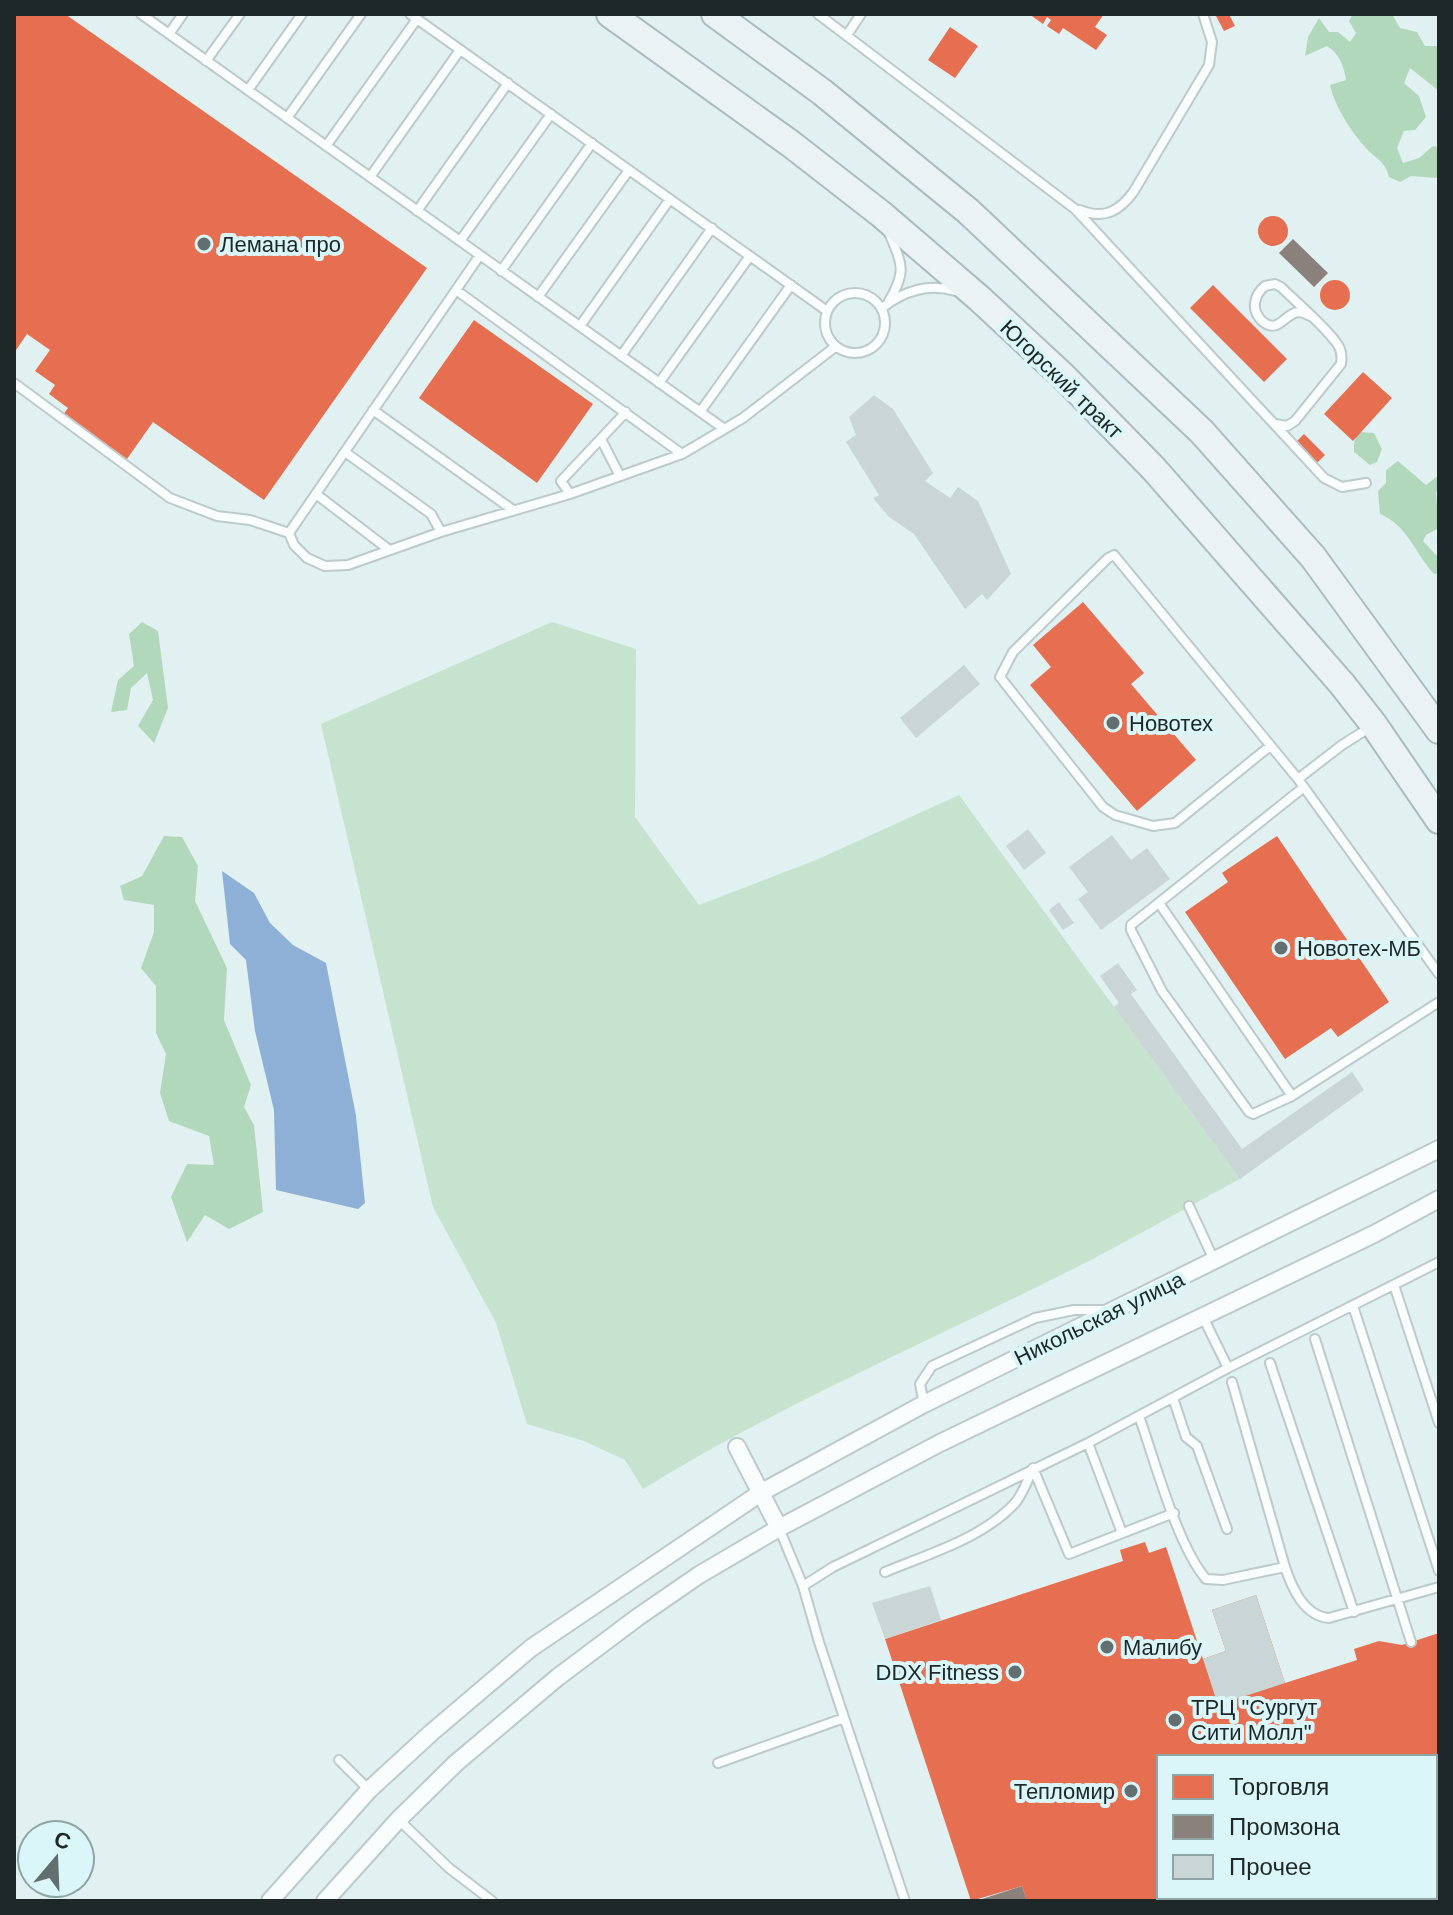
<svg xmlns="http://www.w3.org/2000/svg" width="1453" height="1915" viewBox="0 0 1453 1915" font-family="Helvetica,sans-serif">
<rect width="100%" height="100%" fill="#e1f0f1"/>
<path fill="#c6e3cf" d="M 552,622 L 636,649 L 635,817 L 699,905 L 816,860 L 959,795 L 1240,1179 C 1180,1211 1120,1246 1059,1276 C 919,1346 776,1407 643,1489 L 625,1460 L 584,1441 L 527,1424 L 496,1323 L 433,1207 L 321,724 Z"/>
<path fill="#b2d8bc" d="M 1353,14 L 1392,14 L 1400,28 L 1417,32 L 1425,46 L 1439,46 L 1439,91 L 1410,68 L 1404,83 L 1419,96 L 1426,117 L 1415,130 L 1404,131 L 1397,148 L 1403,163 L 1419,158 L 1433,146 L 1439,147 L 1438,178 L 1411,176 L 1400,182 L 1389,177 C 1385,163 1381,162 1370,152 C 1355,138 1334,106 1330,85 L 1346,80 C 1344,66 1339,53 1327,46 L 1305,56 L 1308,37 L 1319,18 L 1329,32 L 1338,32 L 1350,42 L 1356,33 L 1349,21 Z
M 1358,432 L 1374,433 L 1382,449 L 1377,462 L 1370,465 L 1354,452 L 1354,442 Z
M 1398,461 L 1426,485 L 1439,475 L 1439,490 L 1436,492 L 1439,528 L 1426,535 L 1423,541 L 1439,558 L 1439,573 L 1434,574 C 1414,552 1408,526 1380,514 L 1378,491 L 1386,483 L 1386,470 Z
M 142,622 L 158,631 L 168,708 L 154,743 L 138,726 L 153,700 L 147,673 L 131,688 L 127,710 L 111,712 L 118,680 L 134,666 L 129,634 Z
M 164,836 L 182,837 L 198,866 L 195,901 L 227,968 L 224,1020 L 251,1085 L 244,1107 L 254,1125 L 263,1212 L 229,1229 L 205,1215 L 187,1242 L 171,1197 L 187,1164 L 214,1165 L 209,1136 L 169,1121 L 160,1093 L 166,1054 L 156,1033 L 156,986 L 141,968 L 154,932 L 154,905 L 124,900 L 120,886 L 142,876 Z"/>
<path fill="#8eafd6" d="M 222,871 L 254,893 L 270,923 L 293,945 L 326,963 L 356,1116 L 365,1203 L 358,1209 L 276,1190 L 274,1110 L 255,1031 L 246,960 L 230,944 Z"/>
<path fill="#e76f51" fill-rule="evenodd" d="M 14,14 L 65,14 L 427,268 L 264,500 L 153,422 L 127,459 L 63,415 L 68,408 L 49,394 L 55,385 L 35,371 L 50,350 L 27,334 L 14,353 Z
M 1029,14 L 1104,14 L 1095,27 L 1107,35 L 1096,50 L 1063,28 L 1059,34 L 1047,26 L 1051,20 L 1047,17 L 1043,24 Z
M 1215,14 L 1229,14 L 1235,26 L 1224,31 Z
M 950,27 L 978,46 L 955,78 L 928,60 Z
M1258 231a15 15 0 1 1 30 0a15 15 0 1 1-30 0Z
M1320 295a15 15 0 1 1 30 0a15 15 0 1 1-30 0Z
M 1213,285 L 1287,359 L 1264,382 L 1190,308 Z
M 474,320 L 593,404 L 537,483 L 419,398 Z
M 1363,372 L 1392,398 L 1353,441 L 1324,414 Z
M 1304,434 L 1325,455 L 1317,463 L 1296,442 Z
M 1083,602 L 1144,673 L 1131,684 L 1196,760 L 1137,811 L 1030,685 L 1051,667 L 1033,645 Z
M 1277,836 L 1389,1002 L 1338,1037 L 1331,1028 L 1285,1059 L 1185,912 L 1228,882 L 1222,873 Z
M 1145,1542 L 1149,1553 L 1166,1547 L 1203,1659 L 1226,1651 L 1212,1610 L 1256,1595 L 1285,1683 L 1357,1660 L 1354,1649 L 1379,1641 L 1402,1645 L 1439,1633 L 1439,1901 L 1027,1901 L 1022,1886 L 971,1901 L 885,1639 L 1123,1561 L 1120,1550 ZM 1159,1757 L 1435,1757 L 1435,1897 L 1159,1897 Z"/>
<path fill="#8a817c" d="M 1293,239 L 1328,273 L 1314,287 L 1279,253 Z
M 1022,1886 L 1027,1901 L 979,1901 L 979,1900 Z"/>
<path fill="#cad6d5" d="M 874,395 L 893,409 L 933,473 L 925,481 L 950,498 L 958,487 L 978,501 L 1011,574 L 987,600 L 982,594 L 965,609 L 914,534 L 889,517 L 873,498 L 879,495 L 846,442 L 856,435 L 849,417 Z
M 964,665 L 980,684 L 916,738 L 900,718 Z
M 1028,829 L 1046,853 L 1024,870 L 1006,846 Z
M 1112,835 L 1131,860 L 1147,848 L 1170,879 L 1101,930 L 1078,899 L 1088,892 L 1069,867 Z
M 1059,902 L 1074,923 L 1063,930 L 1049,910 Z
M 1118,963 L 1137,990 L 1131,994 L 1242,1149 L 1352,1072 L 1364,1090 L 1240,1179 L 1114,1007 L 1119,1003 L 1100,976 Z
M 930,1586 L 941,1620 L 885,1639 L 872,1603 Z
M 1256,1595 L 1285,1683 L 1218,1705 L 1203,1659 L 1226,1651 L 1212,1610 Z"/>
<g fill="none" stroke-linecap="round" stroke-linejoin="round">
<g stroke="#bdcacb" stroke-width="12">
<path id="lane" d="M 141,14 L 723,428
M 410,14 L 827,311
M 818,14 L 1075,209 L 1324,478 L 1342,487 L 1366,483
M 169,34 L 183,14
M 847,35 L 861,14
M 206,61 L 240,14
M 248,90 L 302,14
M 287,118 L 361,14
M 326,146 L 417,19
M 370,177 L 460,50
M 1080,210 C 1104,220 1120,211 1134,191 L 1209,65 L 1212,42 L 1203,14
M 417,211 L 508,83
M 460,241 L 551,114
M 480,255 L 289,533 L 294,545 L 307,558 L 325,566 L 348,565 L 441,532 L 570,494 L 682,454 L 743,418 L 835,347
M 501,271 L 592,143
M 456,290 L 682,454
M825 323a30 30 0 1 1 60 0a30 30 0 1 1-60 0Z
M 538,297 L 629,170
M 889,301 C 907,271 902,264 889,233
M 882,308 C 903,291 929,283 955,291
M 580,326 L 670,199
M 621,356 L 712,228
M 14,383 L 170,498 L 217,516 L 250,520 L 289,533
M 659,383 L 750,256
M 373,410 L 513,510
M 700,412 L 791,285
M 1275,424 L 1287,426 L 1295,421 L 1341,364 C 1342,357 1342,351 1338,345 C 1326,327 1297,303 1281,287 L 1275,284 L 1265,286 C 1260,290 1256,295 1255,303 C 1254,310 1257,316 1262,321 C 1278,335 1284,314 1298,312 C 1303,312 1306,314 1310,316
M 602,441 L 620,476
M 345,452 L 431,514 L 441,532
M 316,494 L 388,549
M 570,494 L 561,481 L 626,412
M 1270,746 L 1175,823 L 1153,826 L 1115,815 L 1103,807 L 1000,677 L 1013,652 L 1108,558 L 1114,555 L 1298,779 L 1439,974
M 1298,779 L 1342,745 L 1372,726
M 1304,787 L 1131,925 L 1131,930 L 1162,991 L 1249,1112 L 1253,1114 L 1292,1096 L 1439,1002
M 1159,903 L 1292,1096
M 1189,1206 L 1214,1260
M 1394,1285 L 1439,1423
M 1353,1306 L 1439,1571
M 1203,1317 L 1228,1368
M 1315,1339 L 1411,1642
M 1270,1363 L 1354,1612
M 1232,1382 L 1285,1567 C 1292,1588 1304,1616 1329,1618 L 1439,1587
M 1173,1398 L 1186,1437 L 1197,1446 L 1227,1529
M 924,1404 L 920,1384 L 932,1366 L 1035,1318 L 1074,1310 L 1105,1310
M 1139,1416 C 1155,1461 1177,1545 1206,1579 L 1223,1580 L 1285,1567
M 1088,1443 L 1122,1533
M 1033,1468 L 1069,1554 L 1174,1513
M 779,1528 L 803,1586 L 819,1642 L 905,1901
M 885,1572 C 928,1554 984,1538 1016,1502 C 1023,1493 1028,1479 1033,1469
M 803,1586 L 833,1567 L 1088,1443 L 1228,1368 L 1439,1262
M 339,1760 L 369,1790
M 718,1763 L 844,1718
M 399,1820 L 449,1868 L 492,1901"/>
</g>
<g stroke="#bdcacb" stroke-width="20">
<path id="street" d="M 737,1447 L 779,1528
M 270,1901 L 369,1790 L 431,1733 L 531,1648 L 762,1492 L 924,1404 L 1439,1149
M 325,1901 L 398,1820 L 456,1763 L 558,1677 L 638,1617 L 699,1575 L 779,1528 L 940,1443 L 1374,1234 L 1439,1199"/>
</g>
<g stroke="#abbbbf" stroke-width="30">
<path id="primary" d="M 610,14 L 791,144 L 881,214 L 980,299 L 1064,377 L 1154,469 L 1342,684 L 1374,725 L 1439,820
M 715,14 L 822,92 L 968,211 L 1202,432 L 1313,557 L 1439,730"/>
</g>
<use href="#lane" stroke="#fafdfd" stroke-width="8"/>
<use href="#street" stroke="#fafdfd" stroke-width="16"/>
<use href="#primary" stroke="#eaf2f4" stroke-width="26"/>
</g>
<g fill="#626e6f" stroke="#daf6f8" stroke-width="3">
<circle cx="204" cy="244" r="8"/>
<circle cx="1113" cy="723" r="8"/>
<circle cx="1281" cy="948" r="8"/>
<circle cx="1107" cy="1647" r="8"/>
<circle cx="1015" cy="1672" r="8"/>
<circle cx="1175" cy="1720" r="8"/>
<circle cx="1131" cy="1791" r="8"/>
</g>
<g text-anchor="middle" stroke-width="8" stroke-linejoin="round" paint-order="stroke">
<g font-size="22" fill="#1e2829" stroke="#daf6f8" text-anchor="start">
<text x="220" y="252">Лемана про</text>
<text x="1129" y="731">Новотех</text>
<text x="1297" y="956">Новотех-МБ</text>
<text x="1123" y="1655">Малибу</text>
<text x="999" y="1680" text-anchor="end">DDX Fitness</text>
<text x="1191" y="1715">ТРЦ "Сургут<tspan x="1191" dy="25">Сити Молл"</tspan></text>
<text x="1115" y="1799" text-anchor="end">Тепломир</text>
</g>
<g font-size="22" fill="#1e2829" stroke="#daf6f8">
<text transform="translate(1062 379) rotate(44)" y="8">Югорский тракт</text>
<text transform="translate(1099 1318) rotate(-26)" y="8">Никольская улица</text>
</g>
</g>
<rect width="1453" height="1915" fill="none" stroke="#1e2829" stroke-width="32"/>
<rect x="1157" y="1755" width="280" height="144" fill="#daf6f8" stroke="#8fa4a5" stroke-width="2"/>
<rect x="1173" y="1775" width="40" height="24" fill="#e76f51" stroke="#8fa4a5" stroke-width="2"/>
<text x="1229" y="1795" font-size="24" fill="#1e2829">Торговля</text>
<rect x="1173" y="1815" width="40" height="24" fill="#8a817c" stroke="#8fa4a5" stroke-width="2"/>
<text x="1229" y="1835" font-size="24" fill="#1e2829">Промзона</text>
<rect x="1173" y="1855" width="40" height="24" fill="#cad6d5" stroke="#8fa4a5" stroke-width="2"/>
<text x="1229" y="1875" font-size="24" fill="#1e2829">Прочее</text>
<g transform="translate(56 1859) rotate(19)"><circle r="38" fill="#daf6f8" stroke="#8fa4a5" stroke-width="2"/>
<path d="M0-6L14 30L0 20L-14 30Z" fill="#626e6f"/>
<text y="-12" font-size="22" font-weight="bold" text-anchor="middle" fill="#1e2829">С</text>
</g>
</svg>
